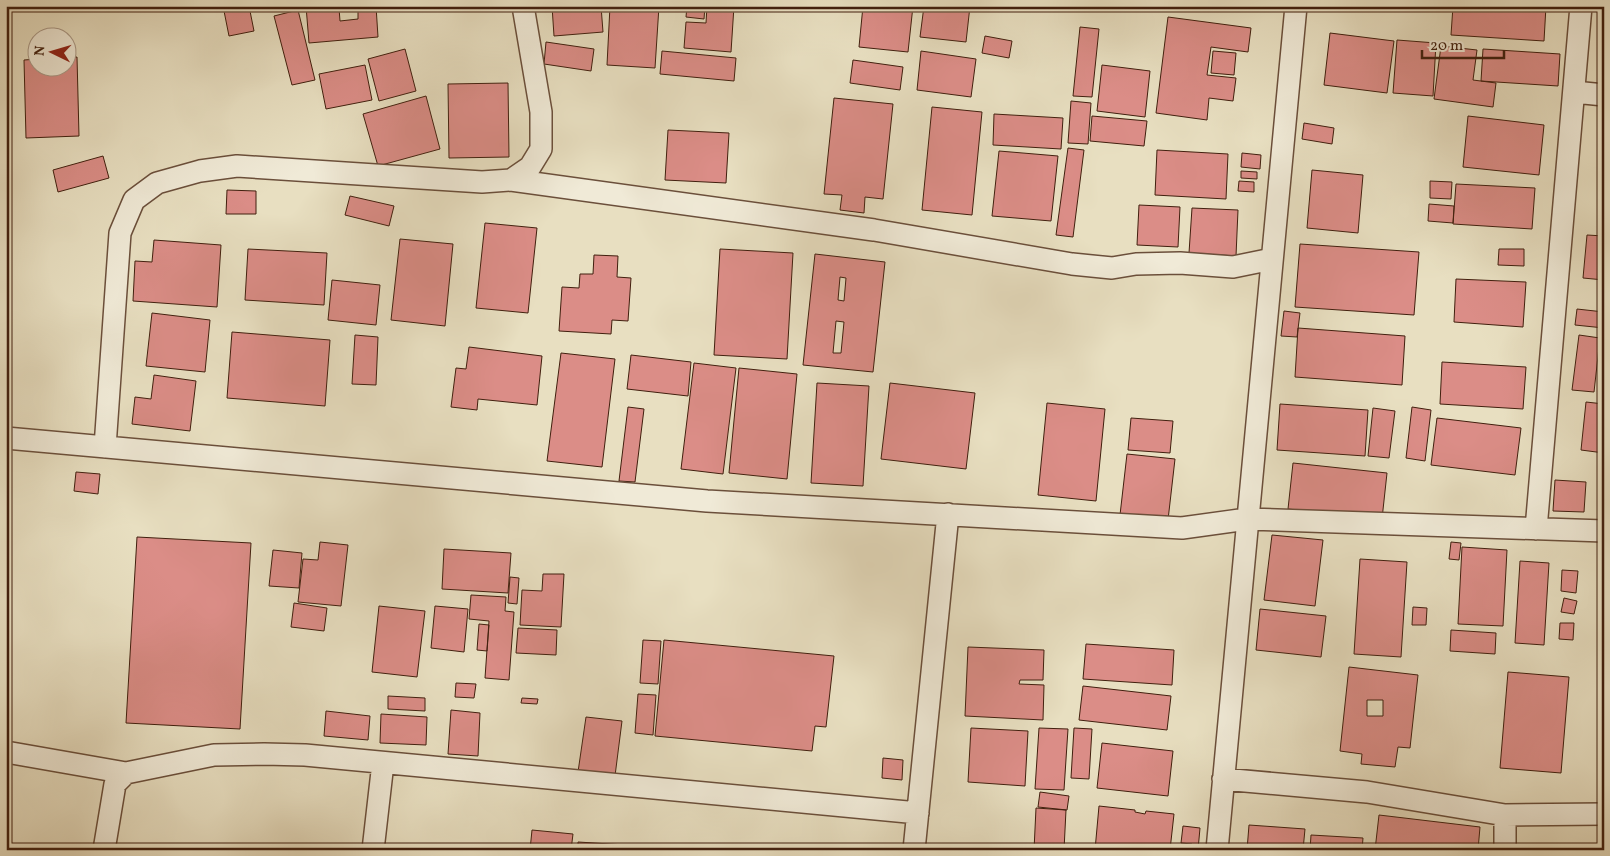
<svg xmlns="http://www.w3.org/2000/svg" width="1610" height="856" viewBox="0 0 1610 856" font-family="Vollkorn,serif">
<rect width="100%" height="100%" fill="#e8dfc1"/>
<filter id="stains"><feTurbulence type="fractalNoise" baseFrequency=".004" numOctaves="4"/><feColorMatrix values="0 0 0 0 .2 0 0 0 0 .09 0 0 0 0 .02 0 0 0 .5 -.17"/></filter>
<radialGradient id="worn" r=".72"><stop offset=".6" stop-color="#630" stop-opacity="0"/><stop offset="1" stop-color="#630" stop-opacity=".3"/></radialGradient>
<path fill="#db8d87" stroke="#411f0e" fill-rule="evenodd" d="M 223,6 L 249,6 L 254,31 L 229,36 Z
M 306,6 L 376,6 L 378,37 L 309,43 ZM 358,7 L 358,19 L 340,21 L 339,8 Z
M 441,6 L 479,6 L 479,8 L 441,10 Z
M 552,6 L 601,6 L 603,32 L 554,36 Z
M 610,6 L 659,6 L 655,68 L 607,65 Z
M 687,6 L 705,6 L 704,19 L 686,17 Z
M 707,6 L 734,6 L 731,52 L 684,48 L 686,22 L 706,23 Z
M 863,6 L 913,6 L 908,52 L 859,47 Z
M 924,6 L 970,6 L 966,42 L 920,37 Z
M 1453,6 L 1546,6 L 1544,41 L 1451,35 Z
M 298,10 L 315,80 L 292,85 L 274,16 Z
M 1168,17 L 1251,28 L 1248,52 L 1211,47 L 1207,75 L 1236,78 L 1233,101 L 1209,98 L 1207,120 L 1156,113 Z
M 1080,27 L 1099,29 L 1092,97 L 1073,96 Z
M 1330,33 L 1394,41 L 1387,93 L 1324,85 Z
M 985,36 L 1012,41 L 1009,58 L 982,53 Z
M 1397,40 L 1436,43 L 1433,96 L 1393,93 Z
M 546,42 L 594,49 L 591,71 L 544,64 Z
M 1441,46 L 1477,50 L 1473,80 L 1496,83 L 1493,107 L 1434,99 Z
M 405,49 L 416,91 L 379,101 L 368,59 Z
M 1483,49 L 1560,54 L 1558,86 L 1481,81 Z
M 662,51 L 736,58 L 734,81 L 660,74 Z
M 921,51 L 976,59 L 971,97 L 917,90 Z
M 1213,51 L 1236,53 L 1234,75 L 1211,73 Z
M 77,57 L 79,136 L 26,138 L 24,60 L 38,59 L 38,68 L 68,68 L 68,58 Z
M 853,60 L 903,67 L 900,90 L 850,83 Z
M 365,65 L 372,100 L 326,109 L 319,74 Z
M 1102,65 L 1150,71 L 1145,117 L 1097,111 Z
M 508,83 L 509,157 L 449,158 L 448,84 Z
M 426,96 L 440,149 L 378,166 L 363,114 Z
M 834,98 L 893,104 L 883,199 L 865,197 L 864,213 L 840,210 L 842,195 L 824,194 Z
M 1071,101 L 1091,103 L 1088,144 L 1068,143 Z
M 932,107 L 982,112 L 972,215 L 922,210 Z
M 994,114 L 1063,118 L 1061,149 L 993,145 Z
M 1092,116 L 1147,121 L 1144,146 L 1090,141 Z
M 1468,116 L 1544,125 L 1539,175 L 1463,167 Z
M 1304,123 L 1334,128 L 1332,144 L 1302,139 Z
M 668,130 L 729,133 L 726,183 L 665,180 Z
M 1068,148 L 1084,150 L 1073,237 L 1056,235 Z
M 1157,150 L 1228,154 L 1226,199 L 1155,195 Z
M 999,151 L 1058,156 L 1051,221 L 992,216 Z
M 1242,153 L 1261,155 L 1260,169 L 1241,167 Z
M 103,156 L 109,178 L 58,192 L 53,170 Z
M 1312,170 L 1363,175 L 1358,233 L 1307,228 Z
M 1241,171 L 1257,172 L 1257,179 L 1241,178 Z
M 1239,181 L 1254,182 L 1254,192 L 1238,191 Z
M 1430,181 L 1452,182 L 1451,199 L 1430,198 Z
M 1456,184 L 1535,188 L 1532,229 L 1453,224 Z
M 227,190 L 256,191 L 256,214 L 226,214 Z
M 350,196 L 394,206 L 389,226 L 345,215 Z
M 1429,204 L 1454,206 L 1453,223 L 1428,221 Z
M 1139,205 L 1180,207 L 1178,247 L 1137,245 Z
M 1192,208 L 1238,210 L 1236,256 L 1189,253 Z
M 485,223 L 537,228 L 528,313 L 476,308 Z
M 1587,235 L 1604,236 L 1604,280 L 1583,278 Z
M 400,239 L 453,244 L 445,326 L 391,320 Z
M 154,240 L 221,245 L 217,307 L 133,301 L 135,261 L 152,262 Z
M 1300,244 L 1419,252 L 1414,315 L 1295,307 Z
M 248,249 L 327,253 L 324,305 L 245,300 Z
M 720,249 L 793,253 L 787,359 L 714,355 Z
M 1499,249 L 1524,249 L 1524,266 L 1498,265 Z
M 815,254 L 885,262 L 873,372 L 803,365 ZM 840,277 L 846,278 L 844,301 L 838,300 ZM 836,321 L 844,322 L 841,353 L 833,353 Z
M 594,255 L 618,256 L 617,277 L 631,278 L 628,321 L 612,320 L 611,334 L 559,331 L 562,287 L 579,288 L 580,274 L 593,274 Z
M 1456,279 L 1526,282 L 1523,327 L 1454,322 Z
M 332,280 L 380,285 L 376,325 L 328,320 Z
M 1577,309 L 1604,312 L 1604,328 L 1575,325 Z
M 1284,311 L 1300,313 L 1297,337 L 1281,336 Z
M 152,313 L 210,320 L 205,372 L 146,366 Z
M 1298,328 L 1405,336 L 1402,385 L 1295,377 Z
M 232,332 L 330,340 L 325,406 L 227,398 Z
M 355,335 L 378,337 L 376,385 L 352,384 Z
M 1579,335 L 1600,338 L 1594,392 L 1572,390 Z
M 469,347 L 542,356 L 537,405 L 478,399 L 477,410 L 451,407 L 456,368 L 466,369 Z
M 561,353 L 615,359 L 602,467 L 547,461 Z
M 631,355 L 691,362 L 688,396 L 627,389 Z
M 1442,362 L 1526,367 L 1523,409 L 1440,404 Z
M 694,363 L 736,368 L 723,474 L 681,469 Z
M 739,368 L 797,374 L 787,479 L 729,473 Z
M 154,375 L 196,381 L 190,431 L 132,424 L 135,397 L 151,399 Z
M 817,383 L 869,386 L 863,486 L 811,483 Z
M 890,383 L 975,393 L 966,469 L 881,459 Z
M 1586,402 L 1604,404 L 1604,453 L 1581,450 Z
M 1047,403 L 1105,409 L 1096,501 L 1038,495 Z
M 1280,404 L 1368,410 L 1365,456 L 1277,450 Z
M 628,407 L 644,409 L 635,482 L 619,481 Z
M 1412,407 L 1431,410 L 1425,461 L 1406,458 Z
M 1373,408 L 1395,411 L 1389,458 L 1368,456 Z
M 1131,418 L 1173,421 L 1170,453 L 1128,450 Z
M 1437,418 L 1521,428 L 1515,475 L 1431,465 Z
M 1127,454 L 1175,459 L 1168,520 L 1120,515 Z
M 1293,463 L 1387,473 L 1382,519 L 1288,509 Z
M 76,472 L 100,474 L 98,494 L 74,491 Z
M 1555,480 L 1586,482 L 1584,512 L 1553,511 Z
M 1272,535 L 1323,540 L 1315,606 L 1264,600 Z
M 137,537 L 251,543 L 240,729 L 126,723 Z
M 320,542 L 348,545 L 341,606 L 298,602 L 303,559 L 318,560 Z
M 1451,542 L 1461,543 L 1459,560 L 1449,559 Z
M 1462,547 L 1507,550 L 1503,626 L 1458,624 Z
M 444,549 L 511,553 L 508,593 L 442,589 Z
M 273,550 L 302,553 L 299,588 L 269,586 Z
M 1360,559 L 1407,562 L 1401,657 L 1354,654 Z
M 1520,561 L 1549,563 L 1544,645 L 1515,643 Z
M 1562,570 L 1578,571 L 1576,593 L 1561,591 Z
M 543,574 L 564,574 L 561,627 L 520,625 L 522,590 L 542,591 Z
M 510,577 L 519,578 L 517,604 L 508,603 Z
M 471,595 L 506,597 L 505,611 L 514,612 L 509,680 L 485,678 L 489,621 L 469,619 Z
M 1564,598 L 1577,601 L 1574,614 L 1561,612 Z
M 294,603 L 327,608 L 324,631 L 291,627 Z
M 379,606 L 425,611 L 417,677 L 372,672 Z
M 435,606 L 468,609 L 464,652 L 431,648 Z
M 1413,607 L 1427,608 L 1426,625 L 1412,625 Z
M 1260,609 L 1326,616 L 1321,657 L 1256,650 Z
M 1560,623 L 1574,623 L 1573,640 L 1559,639 Z
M 479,624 L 489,625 L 487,651 L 477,650 Z
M 518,628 L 557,630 L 556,655 L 516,653 Z
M 1451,630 L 1496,633 L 1495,654 L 1450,651 Z
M 643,640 L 661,641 L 658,684 L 640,683 Z
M 664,640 L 834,656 L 826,727 L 815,726 L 812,751 L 655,736 Z
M 1086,644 L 1174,650 L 1172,685 L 1083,679 Z
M 968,647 L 1044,650 L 1043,680 L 1020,680 L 1019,684 L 1044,685 L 1043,720 L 965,716 Z
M 1349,667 L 1418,675 L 1410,748 L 1398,747 L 1395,767 L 1361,764 L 1362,754 L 1340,751 ZM 1367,700 L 1383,700 L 1383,716 L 1367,716 Z
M 1508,672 L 1569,677 L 1561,773 L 1500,768 Z
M 456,683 L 476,684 L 474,698 L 455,697 Z
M 1083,686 L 1171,696 L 1167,730 L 1079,720 Z
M 638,694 L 656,695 L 653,735 L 635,733 Z
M 388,696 L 425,698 L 425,711 L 388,709 Z
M 522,698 L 538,699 L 537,704 L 521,703 Z
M 451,710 L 480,713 L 478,756 L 448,754 Z
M 326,711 L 370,716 L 368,740 L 324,736 Z
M 381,714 L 427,717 L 426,745 L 380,743 Z
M 586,717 L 622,721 L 615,776 L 578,772 Z
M 971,728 L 1028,731 L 1025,786 L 968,782 Z
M 1039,728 L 1068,729 L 1064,790 L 1035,789 Z
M 1074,728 L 1092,729 L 1089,779 L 1071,778 Z
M 1102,743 L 1173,751 L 1168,796 L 1097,788 Z
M 883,758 L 903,760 L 902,780 L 882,778 Z
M 1040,792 L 1069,796 L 1067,810 L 1038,807 Z
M 1099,806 L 1135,810 L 1135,812 L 1145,814 L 1146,811 L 1174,814 L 1170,850 L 1095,850 Z
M 1036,808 L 1066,810 L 1064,850 L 1034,850 Z
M 1379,815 L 1480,827 L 1478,850 L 1375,850 Z
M 1249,825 L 1305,829 L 1303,850 L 1247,850 Z
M 1183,826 L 1200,828 L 1198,850 L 1192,850 L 1192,844 L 1181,843 Z
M 532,830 L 573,834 L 571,850 L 530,850 Z
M 1311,835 L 1363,838 L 1362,850 L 1310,850 Z
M 578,842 L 626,845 L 626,850 L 578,850 Z"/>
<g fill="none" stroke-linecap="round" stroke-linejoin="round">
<g stroke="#6b4f3b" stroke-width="24">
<path id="minor" d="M 1574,92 L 1604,95
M 511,180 L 874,230 L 1072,264 L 1112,268 L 1136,264 L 1180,263 L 1233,267 L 1272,259
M 6,438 L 707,501 L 1182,528 L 1247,519 L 1604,531
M 105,447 L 120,233 L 134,200 L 157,183 L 200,171 L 237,166 L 482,182 L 511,180 L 530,167 L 541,149 L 541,112 L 523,6
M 1536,529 L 1581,6
M 6,752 L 126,773
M 1223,779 L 1367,792 L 1505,815 L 1604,814
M 104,850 L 115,784 L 126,773 L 214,755 L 264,754 L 305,755 L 918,813
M 373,850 L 383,763
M 914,850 L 948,514
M 1217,850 L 1296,6
M 1505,850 L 1505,815"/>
</g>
<use href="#minor" stroke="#f0ead7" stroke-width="21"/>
</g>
<rect width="1610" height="856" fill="none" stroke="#e8dfc1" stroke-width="25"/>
<rect x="8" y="8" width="1595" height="841" fill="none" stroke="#411f0e" stroke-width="2.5"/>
<rect x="12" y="12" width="1585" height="831" fill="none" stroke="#411f0e"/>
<g transform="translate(52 52) rotate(275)"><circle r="24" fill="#f0ead7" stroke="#aa9987"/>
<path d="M0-4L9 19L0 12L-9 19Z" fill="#8f2418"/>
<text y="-8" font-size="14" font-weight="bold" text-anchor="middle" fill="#411f0e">N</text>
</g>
<path d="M1422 50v8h82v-8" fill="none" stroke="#411f0e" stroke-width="2.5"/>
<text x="1430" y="50" font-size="15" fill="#411f0e" stroke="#f0ead7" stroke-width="4" paint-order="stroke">20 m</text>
<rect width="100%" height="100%" filter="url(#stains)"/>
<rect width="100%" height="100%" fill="url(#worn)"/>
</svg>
